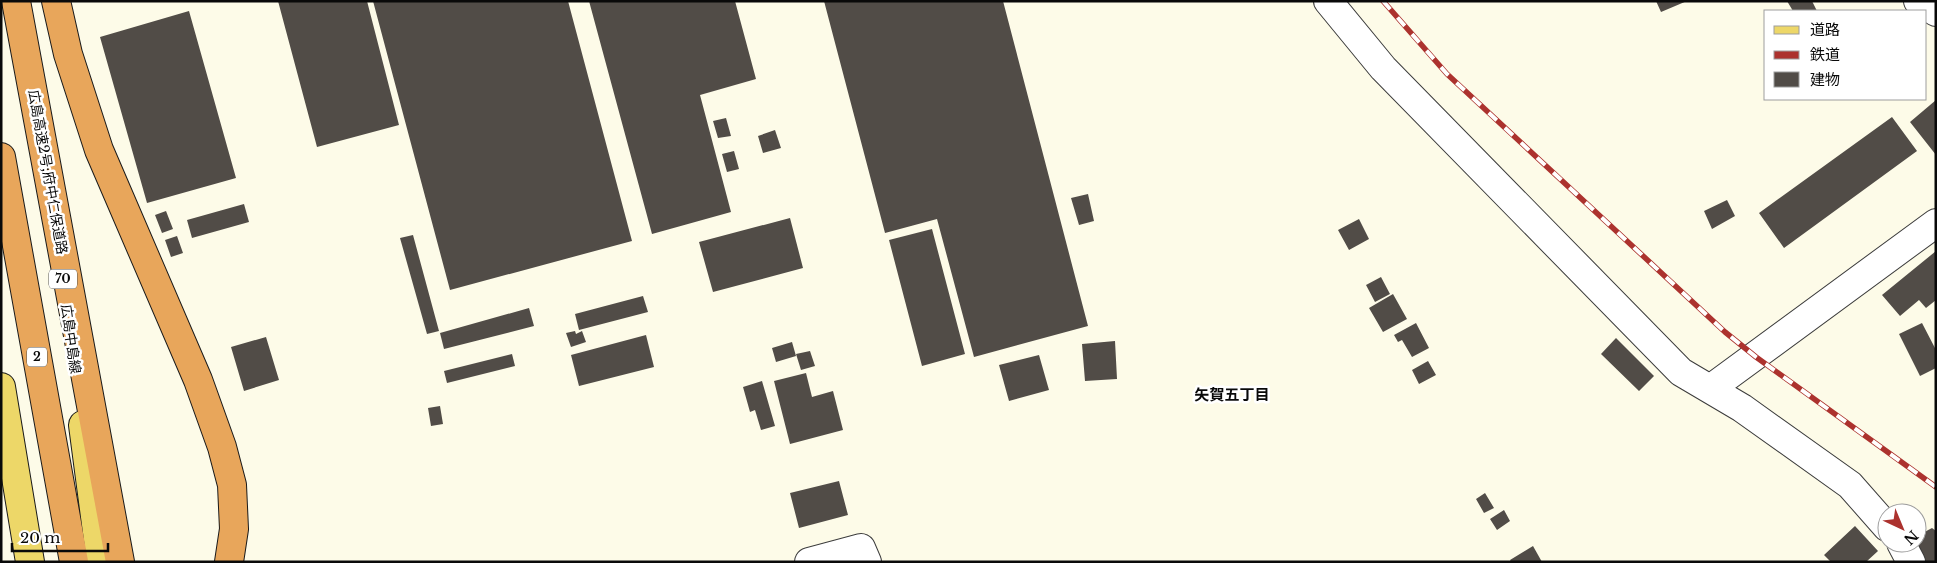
<svg xmlns="http://www.w3.org/2000/svg" width="1937" height="563" viewBox="0 0 1937 563" font-family="'Libre Baskerville','Noto Sans JP',serif">
<rect width="100%" height="100%" fill="#fdfbe8"/>
<path fill="#514c47" d="M 278,1 L 367,1 L 399,125 L 317,147 Z
M 373,1 L 568,1 L 632,241 L 450,290 Z
M 589,1 L 735,1 L 756,79 L 700,95 L 731,212 L 652,234 Z
M 824,1 L 1003,1 L 1088,326 L 974,357 L 937,219 L 885,233 Z
M 1656,1 L 1687,1 L 1661,12 Z
M 1787,1 L 1812,1 L 1817,11 L 1793,11 Z
M 189,11 L 236,178 L 147,203 L 100,37 Z
M 1936,100 L 1936,155 L 1910,122 Z
M 1892,117 L 1917,151 L 1784,248 L 1759,213 Z
M 726,118 L 731,136 L 718,138 L 713,121 Z
M 775,130 L 781,148 L 763,153 L 758,136 Z
M 734,151 L 739,169 L 727,172 L 722,154 Z
M 1088,194 L 1094,221 L 1079,225 L 1071,198 Z
M 1727,200 L 1735,216 L 1712,229 L 1704,211 Z
M 244,204 L 249,222 L 192,238 L 187,220 Z
M 166,211 L 173,229 L 162,233 L 155,215 Z
M 790,218 L 803,268 L 713,292 L 699,242 Z
M 1359,219 L 1369,239 L 1349,250 L 1338,230 Z
M 932,229 L 965,354 L 922,366 L 889,240 Z
M 413,235 L 439,331 L 427,334 L 400,238 Z
M 177,236 L 183,253 L 171,257 L 165,240 Z
M 1936,251 L 1936,300 L 1926,308 L 1919,300 L 1900,316 L 1882,295 Z
M 1381,277 L 1390,294 L 1375,302 L 1366,285 Z
M 1393,294 L 1407,319 L 1383,332 L 1369,308 Z
M 643,296 L 648,312 L 579,330 L 575,314 Z
M 529,308 L 534,326 L 444,349 L 440,333 Z
M 1416,323 L 1429,348 L 1412,357 L 1402,340 L 1398,342 L 1394,335 Z
M 1922,323 L 1936,350 L 1936,368 L 1920,376 L 1899,334 Z
M 575,331 L 576,334 L 582,331 L 586,342 L 571,347 L 566,333 Z
M 646,335 L 654,367 L 579,386 L 571,355 Z
M 266,337 L 279,380 L 244,391 L 231,347 Z
M 1616,338 L 1654,376 L 1639,391 L 1601,354 Z
M 1115,341 L 1117,379 L 1085,381 L 1082,344 Z
M 792,342 L 796,356 L 776,362 L 772,348 Z
M 810,351 L 815,366 L 801,370 L 796,354 Z
M 512,354 L 515,366 L 447,383 L 444,371 Z
M 1039,355 L 1049,390 L 1009,401 L 999,365 Z
M 1428,361 L 1436,375 L 1419,384 L 1412,370 Z
M 806,373 L 812,397 L 833,391 L 843,430 L 790,444 L 774,381 Z
M 762,381 L 775,426 L 761,430 L 755,410 L 750,412 L 743,387 Z
M 440,406 L 443,424 L 431,426 L 428,408 Z
M 839,481 L 848,515 L 799,528 L 790,493 Z
M 1485,493 L 1494,508 L 1484,513 L 1476,499 Z
M 1504,510 L 1510,521 L 1497,530 L 1490,519 Z
M 1855,526 L 1878,551 L 1866,562 L 1831,562 L 1824,555 Z
M 1932,528 L 1936,531 L 1936,562 L 1925,562 L 1913,543 L 1917,543 L 1917,536 Z
M 1533,546 L 1542,562 L 1511,562 L 1510,560 Z"/>
<g fill="none" stroke-linecap="round" stroke-linejoin="round">
<g stroke="#3c3c3c" stroke-width="30">
<path id="minor" d="M 1328,1 L 1383,68 L 1681,372 L 1742,408 L 1850,485 L 1887,527
M 1918,1 L 1936,12
M 1710,389 L 1936,223
M 1901,543 L 1911,562
M 809,562 L 861,548 L 867,562"/>
</g>
<g stroke="#1a1a1a" stroke-width="30">
<path id="major" d="M 1,387 L 30,562
M 83,425 L 101,562"/>
</g>
<g stroke="#1a1a1a" stroke-width="30">
<path id="highway" d="M 16,1 L 120,562
M 56,1 L 68,54 L 99,150 L 198,380 L 222,447 L 232,485 L 234,529 L 229,562
M 1,157 L 74,562"/>
</g>
<use href="#minor" stroke="#fff" stroke-width="28"/>
<use href="#major" stroke="#edd768" stroke-width="28"/>
<use href="#highway" stroke="#e8a65b" stroke-width="28"/>
<g stroke="#ac322e" stroke-width="5.5">
<path id="rail" d="M 1383,1 L 1447,74 L 1725,332 L 1756,357 L 1936,487"/>
</g>
<use href="#rail" stroke="#fff" stroke-width="4" stroke-dasharray="11" stroke-linecap="butt"/>
</g>
<g text-anchor="middle" stroke-width="5" stroke-linejoin="round" paint-order="stroke">
<g fill="#fff" stroke="#535353" stroke-width="1">
<rect x="49" y="269.5" width="28" height="19" rx="4"/>
<rect x="27" y="347.5" width="20" height="19" rx="4"/>
</g>
<g font-size="12" font-weight="bold" fill="#090909">
<text x="63" y="283">70</text>
<text x="37" y="361">2</text>
</g>
<g font-size="14" fill="#090909" stroke="#fff">
<text transform="translate(48 172) rotate(80)" y="5">広島高速2号;府中仁保道路</text>
<text transform="translate(71 339) rotate(82)" y="5">広島中島線</text>
</g>
<g font-size="15" font-weight="bold" fill="#090909" stroke="#fff">
<text x="1232" y="400">矢賀五丁目</text>
</g>
</g>
<rect width="1937" height="563" fill="none" stroke="#090909" stroke-width="5"/>
<rect x="1764" y="10" width="162" height="90" fill="#ffffff" stroke="#9d9d9d"/>
<rect x="1774" y="26" width="25" height="8" fill="#edd768" stroke="#9d9d9d"/>
<text x="1810" y="35" font-size="15" fill="#090909">道路</text>
<rect x="1774" y="51" width="25" height="8" fill="#ac322e" stroke="#9d9d9d"/>
<text x="1810" y="60" font-size="15" fill="#090909">鉄道</text>
<rect x="1774" y="72" width="25" height="15" fill="#514c47" stroke="#9d9d9d"/>
<text x="1810" y="85" font-size="15" fill="#090909">建物</text>
<g transform="translate(1902 528) rotate(136)"><circle r="24" fill="#ffffff" stroke="#9d9d9d"/>
<path d="M0-4L9 19L0 12L-9 19Z" fill="#ac322e"/>
<text y="-8" font-size="14" font-weight="bold" text-anchor="middle" fill="#090909">N</text>
</g>
<path d="M12 543v8h96v-8" fill="none" stroke="#090909" stroke-width="2.5"/>
<text x="20" y="543" font-size="15" fill="#090909" stroke="#ffffff" stroke-width="4" paint-order="stroke">20 m</text>
</svg>
